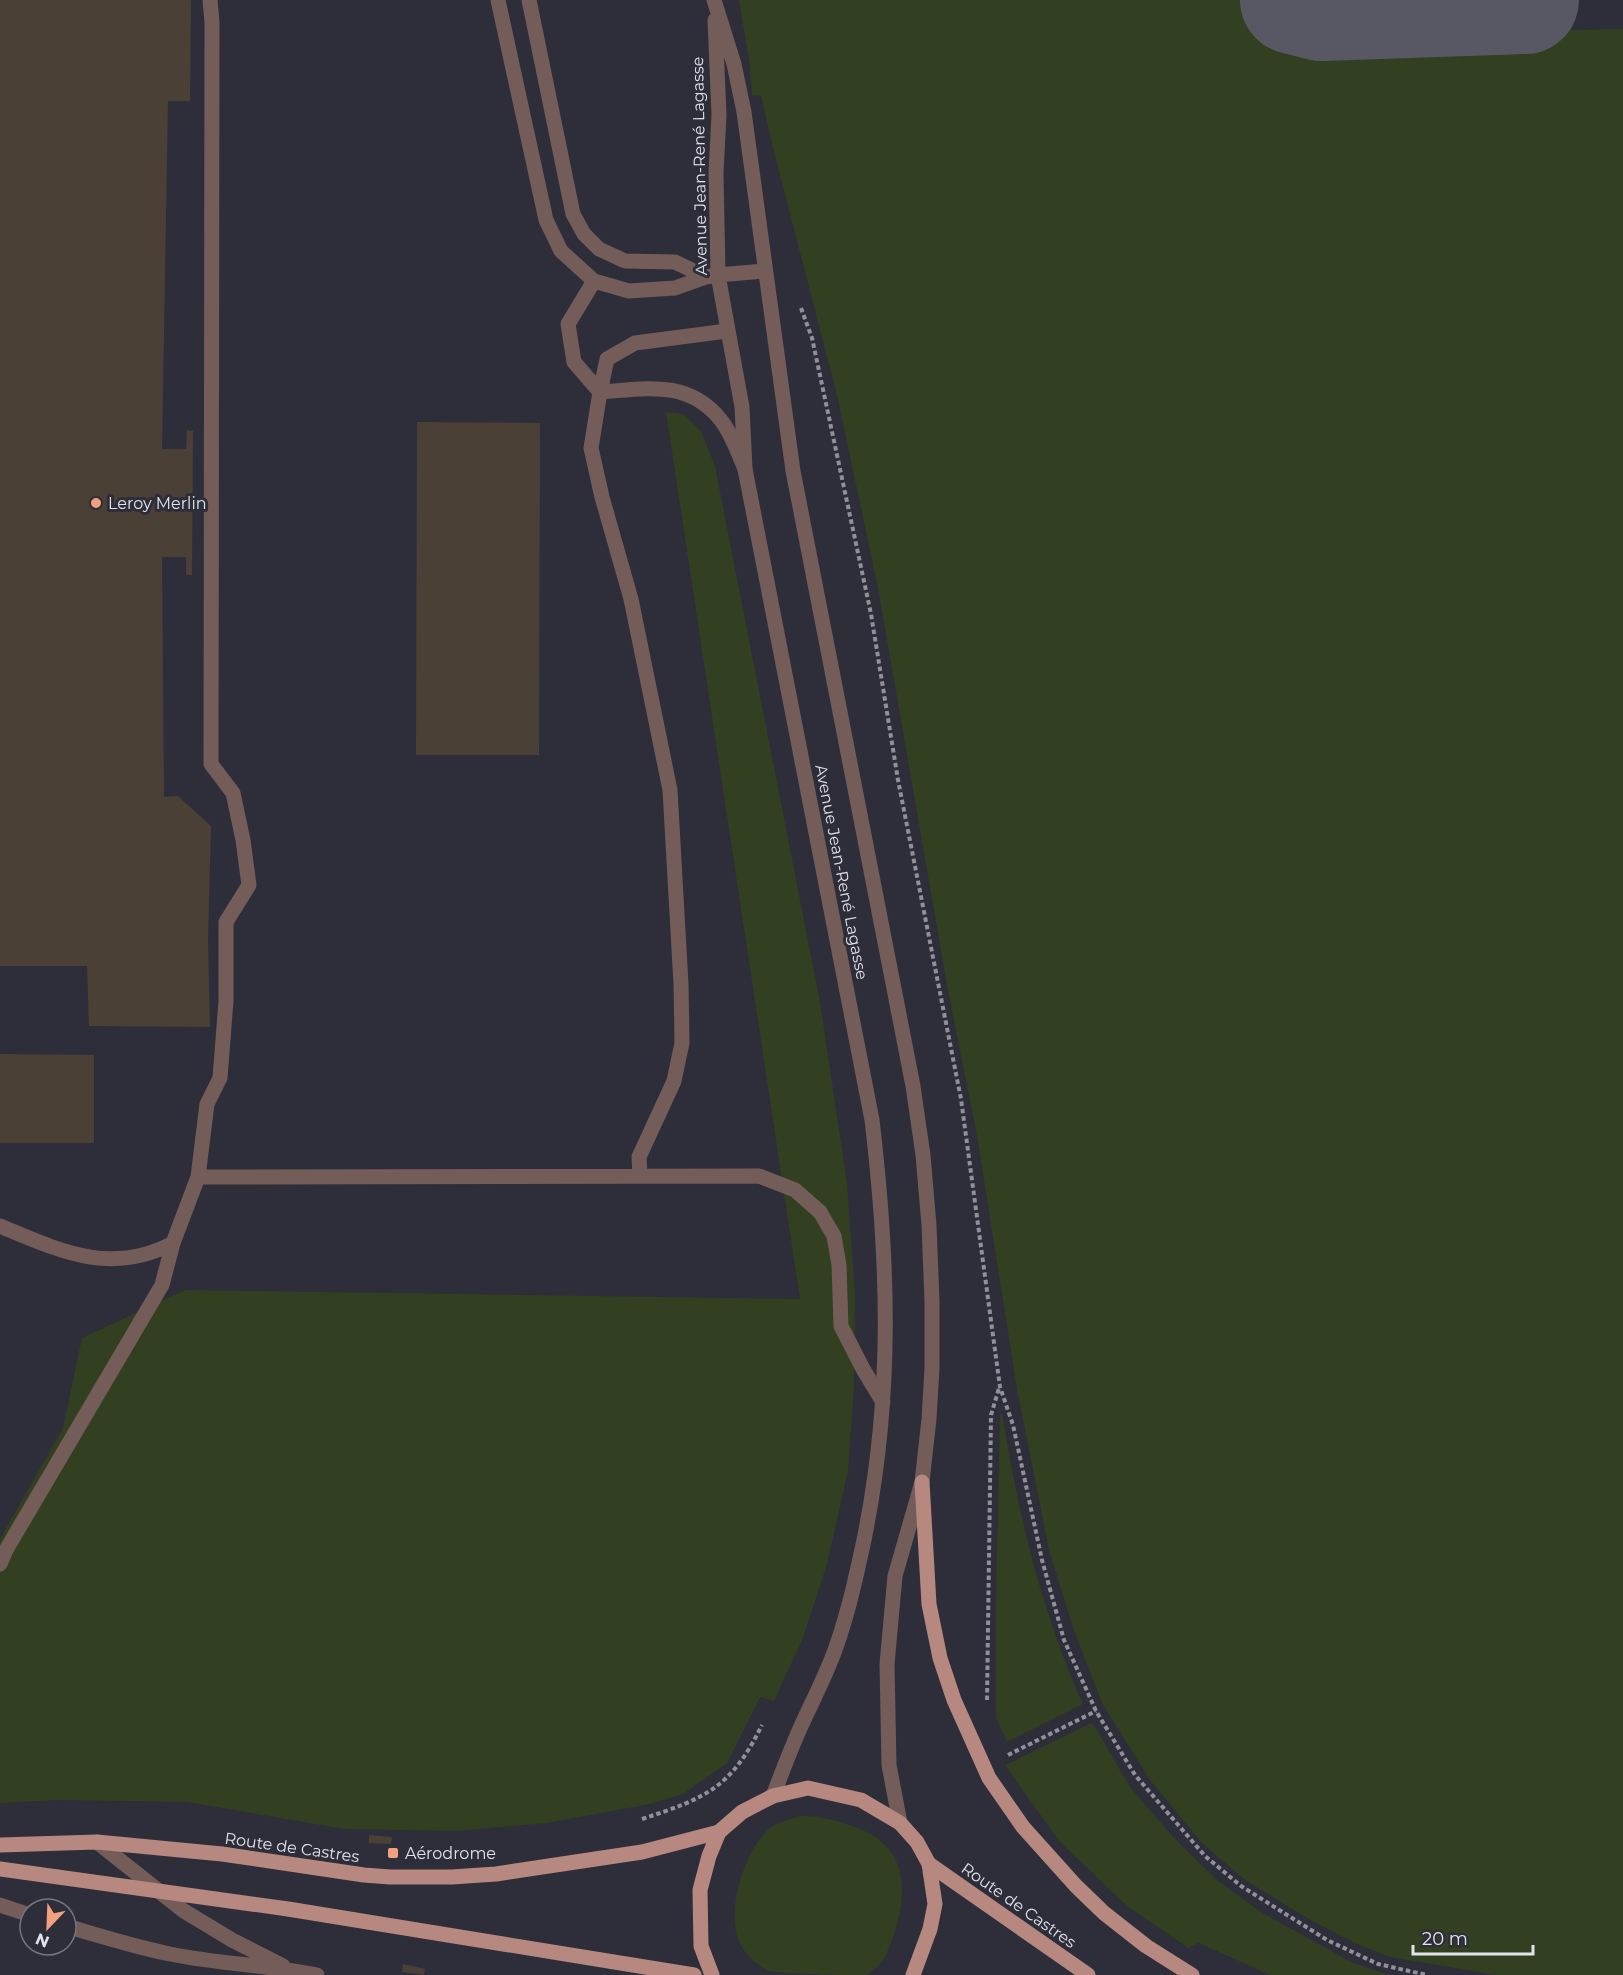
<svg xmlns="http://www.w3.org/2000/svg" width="1623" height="1975" viewBox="0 0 1623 1975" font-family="Montserrat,sans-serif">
<rect width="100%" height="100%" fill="#2d2e3a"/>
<path fill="#323f20" d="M 739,0 L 1242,0 L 1271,22 L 1317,36 L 1623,29 L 1623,1975 L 1496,1975 L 1390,1957 L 1355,1943 L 1307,1918 L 1245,1880 L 1202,1843 L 1150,1780 L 1102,1703 L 1073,1628 L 1049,1550 L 1017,1389 L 977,1136 L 947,985 L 878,588 L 837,395 L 774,152 L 761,96 L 752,95 L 749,60 Z
M 666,412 L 683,414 L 701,431 L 715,466 L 820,1002 L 847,1183 L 855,1293 L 854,1387 L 848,1471 L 827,1564 L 803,1638 L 774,1701 L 760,1697 L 727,1763 L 683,1794 L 650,1804 L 547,1823 L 456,1831 L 344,1829 L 187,1802 L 58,1800 L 0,1803 L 0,1539 L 63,1428 L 82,1338 L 185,1290 L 800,1299 Z
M 1002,1413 C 1019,1516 1040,1608 1083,1704 L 1007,1742 L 996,1718 L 996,1598 L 1000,1414 Z
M 1091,1723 L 1094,1725 L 1130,1787 L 1176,1840 L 1218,1881 L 1261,1912 L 1351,1962 L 1389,1975 L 1270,1975 L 1199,1943 L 1188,1948 L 1126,1905 L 1059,1841 L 1005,1765 Z
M 801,1816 C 818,1816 831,1819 846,1824 C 896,1838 910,1872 898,1920 C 895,1933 889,1951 881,1963 C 878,1967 871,1971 867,1975 C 843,1975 786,1975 767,1970 C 756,1964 743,1953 739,1941 C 726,1910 744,1852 768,1830 C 777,1822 790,1819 801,1816 Z"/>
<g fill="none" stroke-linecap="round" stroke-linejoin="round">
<path stroke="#575863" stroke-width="108" d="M 1294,0 L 1322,7 L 1525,0"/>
</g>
<path fill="#4a4036" d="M 0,0 L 191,0 L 190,101 L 168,101 L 162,449 L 186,449 L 187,430 L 193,431 L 192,575 L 186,575 L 186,557 L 162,557 L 164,797 L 178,796 L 211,826 L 208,940 L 210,1027 L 89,1026 L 87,966 L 0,966 Z
M 417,422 L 540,423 L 539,755 L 416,755 Z
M 0,1054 L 94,1055 L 94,1143 L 0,1143 Z
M 369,1835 L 392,1837 L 391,1844 L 369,1843 Z
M 403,1964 L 425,1969 L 424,1975 L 402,1972 Z"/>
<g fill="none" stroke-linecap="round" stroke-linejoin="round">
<path stroke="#8f909a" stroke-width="4" stroke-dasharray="4.5 3" stroke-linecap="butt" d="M 801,308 L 812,338 L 871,614 L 898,780 L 961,1099 L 1000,1387 L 1013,1425 L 1042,1560 L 1064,1640 L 1096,1711 L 1135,1775 L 1205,1856 L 1241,1886 L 1327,1940 L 1378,1964 L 1427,1975
M 987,1700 L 991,1415 L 999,1388
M 1008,1755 L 1096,1711
M 642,1819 C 706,1798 731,1788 762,1725"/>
<path stroke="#745c58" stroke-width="15" d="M 498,0 L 546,220 L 561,251 L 594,281 L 629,291 L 675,288 L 706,277
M 529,0 L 573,214 L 584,234 L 599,249 L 625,261 L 675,262 L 706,277 L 712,276
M 594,281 L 568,324 L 574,362 L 600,392
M 600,392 C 645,389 687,379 720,419 C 731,432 738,453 745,469
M 640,1176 L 639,1157 L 674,1081 L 682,1043 L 681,984 L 670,790 L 631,599 L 602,497 L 591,448 L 600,392 L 607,359 L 635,343 L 727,331
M 198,1177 L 759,1176 L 795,1190 L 820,1212 L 834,1236 L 839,1265 L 841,1326 L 863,1369 L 883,1402
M 0,1226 C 60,1251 111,1276 173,1243
M 0,1564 L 6,1550 L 162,1285 L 173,1243 L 198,1177 L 207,1104 L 220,1078 L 226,1001 L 226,922 L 249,885 L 243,840 L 233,793 L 211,764 L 212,22 L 210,0
M 97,1842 L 184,1911 L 232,1940 L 283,1966
M 0,1905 L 30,1915
M 66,1926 C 100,1936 135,1947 170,1954 C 218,1964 268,1965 317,1975"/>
<path stroke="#745c58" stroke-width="15" d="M 714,0 L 734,64 L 744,112 L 793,471 L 913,1086 L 923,1155 L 929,1225 L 932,1301 L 932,1369 L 929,1419 L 922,1482 L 895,1576 L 887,1664 L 889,1765 L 900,1823
M 715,20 L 719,115 L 716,173 L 718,275 L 742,407 L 745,469 L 872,1120 C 889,1264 893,1397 864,1540 C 856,1577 848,1614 835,1650 C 826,1675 813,1700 802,1724 C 791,1748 782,1772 773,1796
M 718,275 L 765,271"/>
<path stroke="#b7887f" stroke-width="15" d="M 922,1482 L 929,1604 L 940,1658 L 954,1700 L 989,1778 L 1023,1827 L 1076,1886 L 1104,1913 L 1146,1946 L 1192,1975
M 0,1845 L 97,1842 L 222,1854 L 364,1875 L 390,1877 L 452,1877 L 496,1874 L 642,1852 L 719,1832
M 929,1864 L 1088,1975
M 0,1869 L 288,1909 L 694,1975
M 712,1975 L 701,1946 L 700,1890 L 709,1856 L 719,1832 L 742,1812 L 773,1796 L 808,1788 L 861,1800 L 900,1823 L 917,1842 L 929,1864 L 935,1904 L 930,1929 L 913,1975"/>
</g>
<g fill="#f2a080" stroke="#2d2e3a" stroke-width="2">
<circle cx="96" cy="503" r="6"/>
<rect x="387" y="1847" width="12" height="12" rx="3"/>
</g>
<g text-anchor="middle" stroke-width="6" stroke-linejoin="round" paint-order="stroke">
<g font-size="16" fill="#e1e3ea" stroke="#2d2e3a">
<text transform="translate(699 166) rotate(-91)" y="6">Avenue Jean-René Lagasse</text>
<text transform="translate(842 872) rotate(79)" y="6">Avenue Jean-René Lagasse</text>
<text transform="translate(292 1847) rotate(8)" y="6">Route de Castres</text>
<text transform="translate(1019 1905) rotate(35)" y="6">Route de Castres</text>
</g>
<g font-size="16" fill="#e1e3ea" stroke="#2d2e3a" text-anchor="start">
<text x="108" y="509">Leroy Merlin</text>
<text x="405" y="1859">Aérodrome</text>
</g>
</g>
<g transform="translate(48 1927) rotate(203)"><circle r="28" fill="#2d2e3a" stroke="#757680" stroke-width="1.5"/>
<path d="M0-4.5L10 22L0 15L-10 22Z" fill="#f2a080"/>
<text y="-9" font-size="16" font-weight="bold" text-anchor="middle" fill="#e1e3ea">N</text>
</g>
<path d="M1413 1945v9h120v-9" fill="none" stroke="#e1e3ea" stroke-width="3"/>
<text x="1422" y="1945" font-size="18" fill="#e1e3ea" stroke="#2d2e3a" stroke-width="4.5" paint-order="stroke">20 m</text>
</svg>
